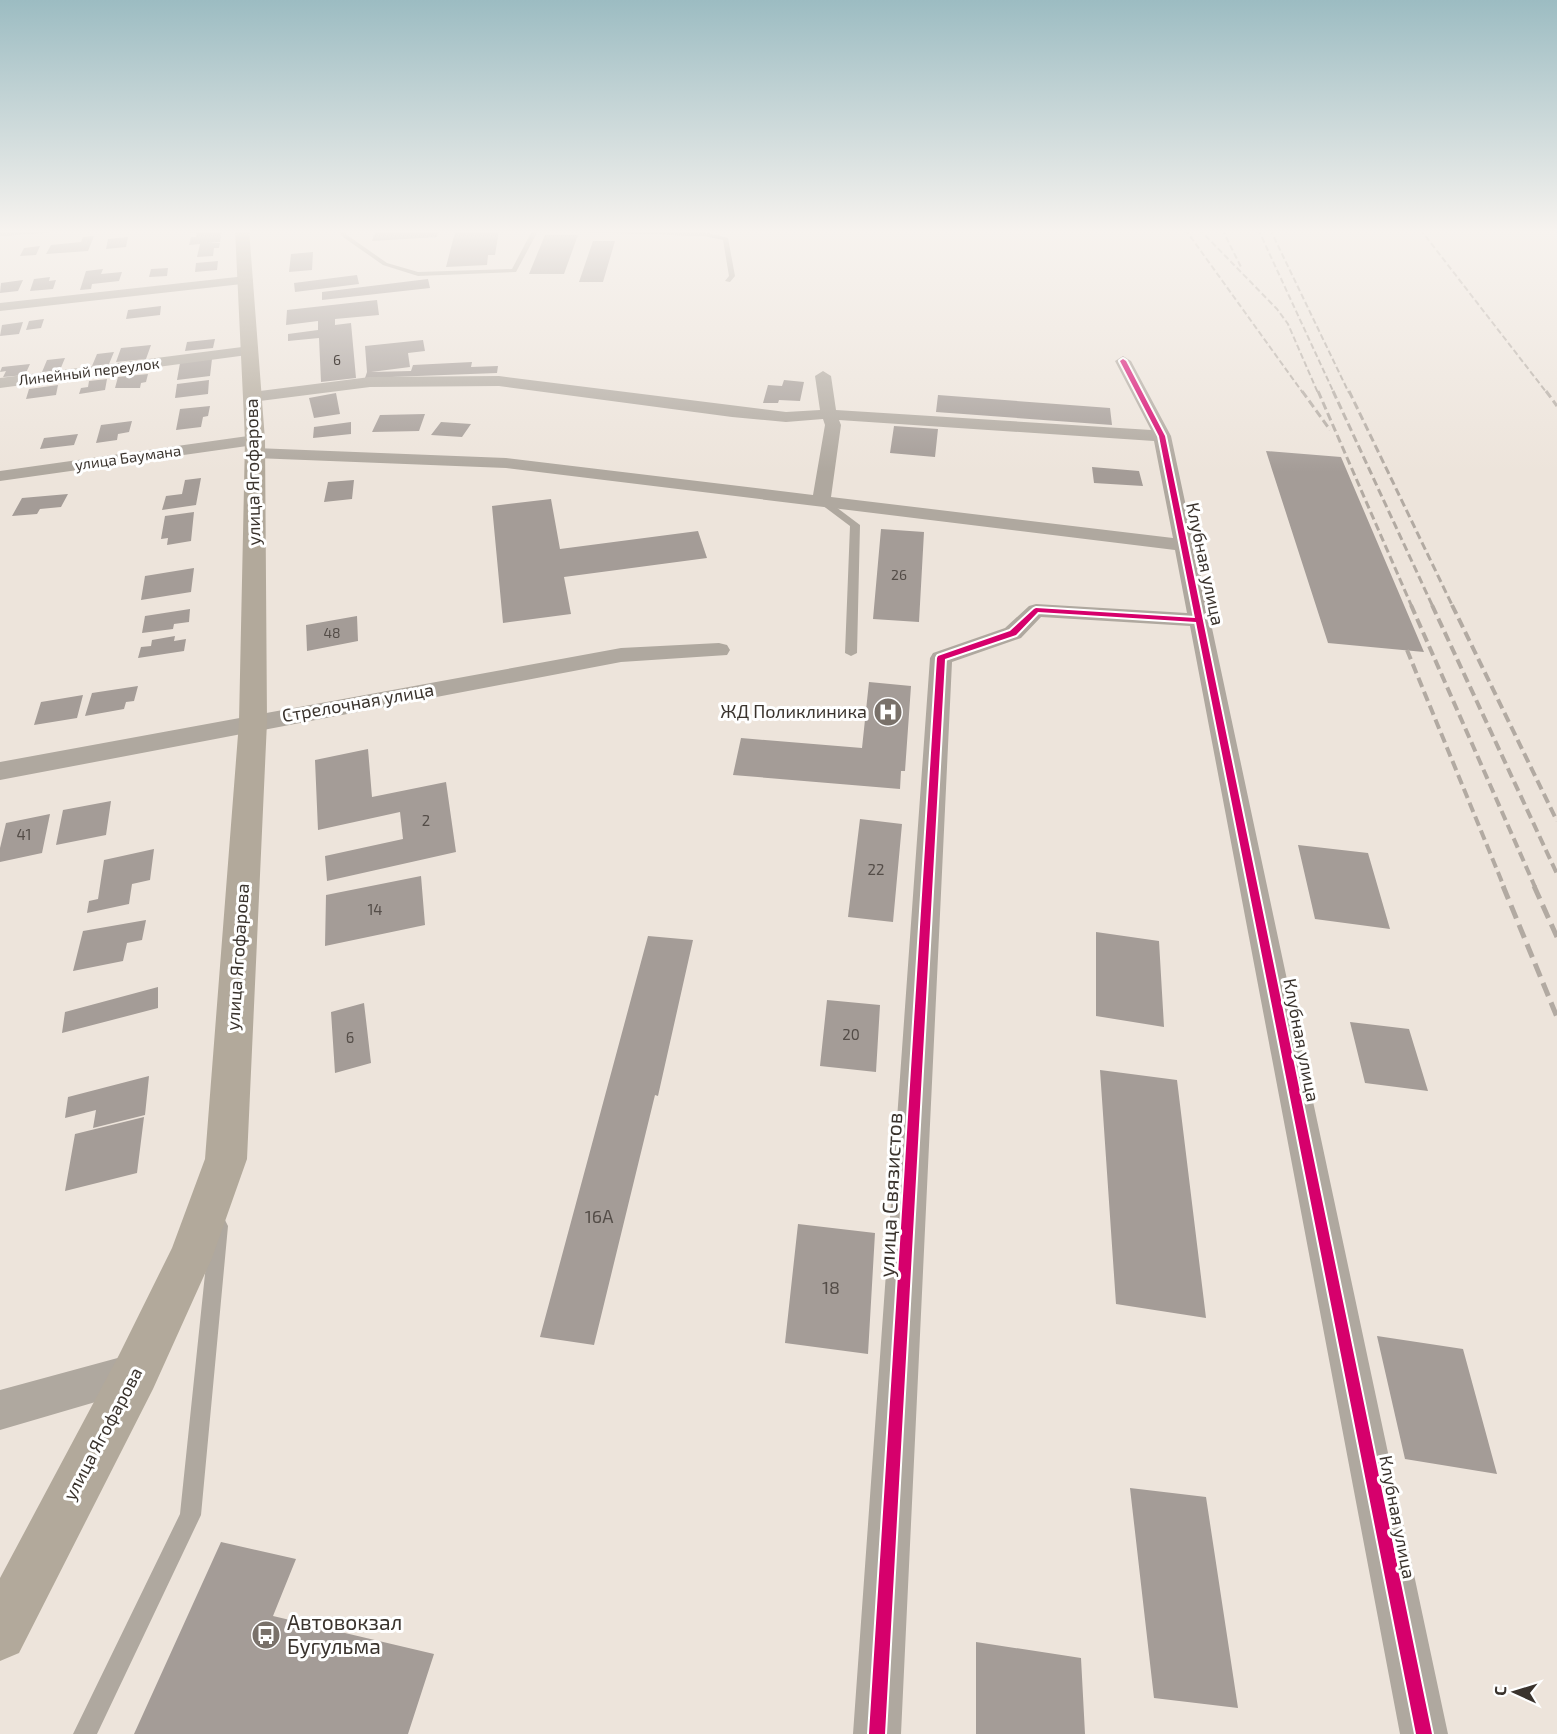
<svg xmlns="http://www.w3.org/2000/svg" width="1557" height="1734" viewBox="0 0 1557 1734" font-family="'Exo 2',sans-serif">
<rect width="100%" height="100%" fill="#ede4db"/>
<path fill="#a49c97" d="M 191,229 L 222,229 L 220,242 L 208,243 L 220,243 L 219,248 L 214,248 L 213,256 L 197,257 L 200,244 L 189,245 L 191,237 L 196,237 L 196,233 L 190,233 Z
M 439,229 L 437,237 L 372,241 L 375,232 Z
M 499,231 L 495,255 L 488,255 L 487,265 L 446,267 L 455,232 Z
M 545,235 L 578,235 L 564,274 L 529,274 Z
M 94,236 L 88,251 L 46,254 L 51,245 L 81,242 L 83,237 Z
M 128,237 L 126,247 L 106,249 L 108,239 Z
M 593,241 L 615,241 L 603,282 L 579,282 Z
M 40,246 L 36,255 L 20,256 L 24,248 Z
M 313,252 L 312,270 L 289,272 L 291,254 Z
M 218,261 L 217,270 L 195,272 L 196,263 Z
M 168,268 L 167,276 L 149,277 L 151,269 Z
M 103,269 L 101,274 L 122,272 L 119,281 L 92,284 L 91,289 L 80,290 L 86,271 Z
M 357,275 L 359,284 L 295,292 L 294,283 Z
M 50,277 L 49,281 L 56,280 L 53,289 L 30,291 L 34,279 Z
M 428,279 L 430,288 L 322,300 L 322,292 Z
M 23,280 L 18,291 L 0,293 L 1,283 Z
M 377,300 L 379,315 L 335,319 L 335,325 L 351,323 L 356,378 L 321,382 L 319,338 L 288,341 L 288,334 L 318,330 L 318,321 L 286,325 L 287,310 Z
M 161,306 L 160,315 L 126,319 L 128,310 Z
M 44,319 L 41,328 L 26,330 L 29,321 Z
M 23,322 L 19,334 L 0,336 L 2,325 Z
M 215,339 L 213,348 L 185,351 L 187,342 Z
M 423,340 L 425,351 L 408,353 L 410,367 L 371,372 L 411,371 L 413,365 L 472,362 L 471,367 L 498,366 L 497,373 L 365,378 L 367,372 L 365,346 Z
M 151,345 L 146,359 L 116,362 L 121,348 Z
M 114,352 L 109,364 L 92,366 L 97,354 Z
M 65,358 L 60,370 L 42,372 L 47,360 Z
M 212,359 L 210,376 L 177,380 L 180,363 Z
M 30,364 L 25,375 L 3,377 L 6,371 L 0,372 L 2,367 Z
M 148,374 L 146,382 L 141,383 L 140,388 L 115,388 L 118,377 Z
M 107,379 L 105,390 L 79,394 L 81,388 L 88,387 L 89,381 Z
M 209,380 L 208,394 L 175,398 L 177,384 Z
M 784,380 L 804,382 L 800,401 L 779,400 L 778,403 L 763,403 L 768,385 L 782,386 Z
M 58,385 L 56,395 L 26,399 L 29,389 Z
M 336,393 L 340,414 L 314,418 L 309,398 Z
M 938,395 L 1110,408 L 1112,425 L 936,412 Z
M 210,406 L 208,416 L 203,417 L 201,427 L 176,430 L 180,409 Z
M 425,414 L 419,431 L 372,432 L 380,415 Z
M 132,421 L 129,432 L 118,434 L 117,440 L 96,443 L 101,425 Z
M 351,422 L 351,434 L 313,438 L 314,427 Z
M 441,422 L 471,424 L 462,437 L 431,435 Z
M 894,426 L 938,429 L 935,457 L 890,453 Z
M 78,434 L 74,445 L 40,449 L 44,438 Z
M 1266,451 L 1341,457 L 1424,652 L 1328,643 Z
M 1092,467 L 1139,471 L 1143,486 L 1094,483 Z
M 201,478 L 196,505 L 162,510 L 166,496 L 182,494 L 185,480 Z
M 354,480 L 352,499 L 324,502 L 328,482 Z
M 68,494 L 61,507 L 40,509 L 37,514 L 12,516 L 22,498 Z
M 551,499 L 560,549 L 698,531 L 707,558 L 564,577 L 571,614 L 503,623 L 492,506 Z
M 194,512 L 191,541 L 167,545 L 168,538 L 161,539 L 165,516 Z
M 881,529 L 924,532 L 919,622 L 873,619 Z
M 194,568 L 191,592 L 141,600 L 145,576 Z
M 190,609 L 189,622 L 174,624 L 173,629 L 142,633 L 145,616 Z
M 357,616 L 358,641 L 307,651 L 306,625 Z
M 175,636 L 174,641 L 186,639 L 184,651 L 138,658 L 141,647 L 151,646 L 152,640 Z
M 869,682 L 911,686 L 905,771 L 901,771 L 900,789 L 733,775 L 741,738 L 862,748 Z
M 138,686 L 134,701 L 126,702 L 124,709 L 85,716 L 92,693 Z
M 83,695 L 77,718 L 34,725 L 41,702 Z
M 368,749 L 372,797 L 446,782 L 456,852 L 327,881 L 325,856 L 403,839 L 400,812 L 318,830 L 315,760 Z
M 111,801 L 106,835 L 56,845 L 63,810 Z
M 50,814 L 42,853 L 0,862 L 0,848 L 6,823 Z
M 860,819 L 902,824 L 893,922 L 848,917 Z
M 1298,845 L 1368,853 L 1390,929 L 1315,919 Z
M 154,849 L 150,880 L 132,884 L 129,904 L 87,913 L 89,901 L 98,899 L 104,860 Z
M 421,876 L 425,925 L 325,946 L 326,895 Z
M 146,920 L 142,940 L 127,943 L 123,961 L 73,971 L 83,931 Z
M 1096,932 L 1159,941 L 1164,1027 L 1096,1016 Z
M 648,936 L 693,940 L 658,1096 L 655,1095 L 594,1345 L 540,1337 Z
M 158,987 L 158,1008 L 62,1033 L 65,1012 Z
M 827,1000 L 880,1005 L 876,1072 L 820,1066 Z
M 364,1003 L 371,1063 L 335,1073 L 331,1012 Z
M 1350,1022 L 1409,1029 L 1428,1091 L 1365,1083 Z
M 1100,1070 L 1177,1080 L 1206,1318 L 1116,1304 Z
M 149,1076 L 145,1115 L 93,1128 L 96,1110 L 65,1118 L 68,1097 Z
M 144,1117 L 137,1173 L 65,1191 L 75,1134 Z
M 798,1224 L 875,1233 L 868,1354 L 785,1343 Z
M 1377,1336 L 1463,1349 L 1497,1474 L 1405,1459 Z
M 1130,1488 L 1206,1497 L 1238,1708 L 1154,1698 Z
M 221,1542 L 296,1559 L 273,1616 L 434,1654 L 408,1734 L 134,1734 Z
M 976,1642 L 1081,1658 L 1085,1734 L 976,1734 Z"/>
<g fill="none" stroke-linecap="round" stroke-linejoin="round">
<path fill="#afa89f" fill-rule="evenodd" d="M 337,229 L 343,229 L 347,235 L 387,263 L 418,272 L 512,269 L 533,229 L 704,232 L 728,238 L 735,276 L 730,282 L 725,281 L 729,276 L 723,240 L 704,236 L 538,231 L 516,272 L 418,276 L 383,265 L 343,237 Z
M 818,498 L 824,498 L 860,525 L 857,653 L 851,656 L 845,653 L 850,526 L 818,502 Z
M 219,1217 L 225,1220 L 228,1226 L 201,1515 L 97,1734 L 73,1734 L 180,1514 L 210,1226 L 213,1220 Z"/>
<path fill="#afa89f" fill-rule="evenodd" d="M 0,229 L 54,229 L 48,233 L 0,236 Z
M 246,276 L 253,280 L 251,283 L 0,311 L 0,303 Z
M 250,346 L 255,348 L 258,351 L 255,354 L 0,388 L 0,378 Z
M 1123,356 L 1131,361 L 1171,436 L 1448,1734 L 1400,1734 L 1190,626 L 1041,617 L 1021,638 L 952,662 L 901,1734 L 853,1734 L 930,658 L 933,653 L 1005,628 L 1029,606 L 1036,604 L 1187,613 L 1175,550 L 506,468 L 255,458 L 249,457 L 246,453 L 249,449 L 255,448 L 506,458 L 813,495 L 825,425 L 823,419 L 786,422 L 732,417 L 499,386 L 370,387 L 253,402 L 245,397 L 253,392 L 370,377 L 499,376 L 786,412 L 820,410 L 815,376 L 823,371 L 831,376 L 836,410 L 1151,430 L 1115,361 ZM 839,420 L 1154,441 L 1173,538 L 831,497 L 841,425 Z
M 255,435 L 261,436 L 264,440 L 261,444 L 0,481 L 0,471 Z
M 719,643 L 727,645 L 730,650 L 727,655 L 621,662 L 0,780 L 0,762 L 621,648 Z
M 136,1353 L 150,1358 L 155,1372 L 150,1386 L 0,1430 L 0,1390 Z"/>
<path fill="#b2a99b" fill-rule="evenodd" d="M 235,229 L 249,229 L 265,440 L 267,722 L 247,1159 L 212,1258 L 153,1389 L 19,1653 L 0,1661 L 0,1578 L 119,1355 L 172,1248 L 205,1159 L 239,722 L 245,440 Z"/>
<path stroke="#b2aaa2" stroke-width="2" stroke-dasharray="6 3" stroke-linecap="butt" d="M 1185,229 L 1303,393
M 1199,229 L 1277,309 L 1288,324 L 1318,393
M 1222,229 L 1241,267
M 1258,229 L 1334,393
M 1270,229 L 1349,393
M 1420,229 L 1547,393"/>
<path stroke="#b2aaa2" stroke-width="3" stroke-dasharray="8 4" stroke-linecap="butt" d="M 1302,391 L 1330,430
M 1318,391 L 1412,607
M 1333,391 L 1433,607
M 1349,391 L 1453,607
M 1546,391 L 1557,406"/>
<path stroke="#b2aaa2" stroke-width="4" stroke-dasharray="10 5" stroke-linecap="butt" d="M 1411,605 L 1535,887
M 1432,605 L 1557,874
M 1452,605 L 1557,821
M 1407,650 L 1504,887"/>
<path stroke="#b2aaa2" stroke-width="5" stroke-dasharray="14 7" stroke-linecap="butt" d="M 1503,886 L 1557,1017
M 1534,886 L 1557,937"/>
<g stroke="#fff" stroke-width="4">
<path id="cycleway" d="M 1123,359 L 1126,361 L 1165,436 L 1432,1734 L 1416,1734 L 1196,622 L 1038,612 L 1016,635 L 945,659 L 885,1734 L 869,1734 L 937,658 L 938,656 L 1010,631 L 1034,609 L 1036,608 L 1195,618 L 1159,436 L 1120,361 Z"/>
</g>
<use href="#cycleway" fill="#d6006c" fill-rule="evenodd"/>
</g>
<linearGradient id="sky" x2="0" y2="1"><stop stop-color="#9cbcc2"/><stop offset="0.49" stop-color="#f7f3ef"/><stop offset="1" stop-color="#f7f3ef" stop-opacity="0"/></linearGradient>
<rect width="1557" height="472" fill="url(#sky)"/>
<defs>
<g id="hospital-disc" transform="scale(1.5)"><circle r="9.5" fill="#79716a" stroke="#fff"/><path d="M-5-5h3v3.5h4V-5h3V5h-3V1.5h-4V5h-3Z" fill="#fff"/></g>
<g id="bus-disc" transform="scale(1.5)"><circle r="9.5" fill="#79716a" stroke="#fff"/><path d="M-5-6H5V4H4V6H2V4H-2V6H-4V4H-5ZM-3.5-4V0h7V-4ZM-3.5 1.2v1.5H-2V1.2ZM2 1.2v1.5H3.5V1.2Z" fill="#fff"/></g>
</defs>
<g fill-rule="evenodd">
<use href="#hospital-disc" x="888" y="712"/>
<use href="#bus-disc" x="266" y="1635"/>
</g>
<g text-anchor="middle" stroke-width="6" stroke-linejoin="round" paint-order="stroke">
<g font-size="14" fill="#544d48">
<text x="337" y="365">6</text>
<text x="899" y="580">26</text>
<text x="332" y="638">48</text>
</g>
<g font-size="15" fill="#3a332d" stroke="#fff">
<text transform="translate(89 372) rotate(-7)" y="5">Линейный переулок</text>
<text transform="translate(128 458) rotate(-8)" y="5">улица Баумана</text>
</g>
<g font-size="15" fill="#544d48">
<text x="426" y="826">2</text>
<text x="24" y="840">41</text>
<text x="876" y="875">22</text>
<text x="375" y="915">14</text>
<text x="851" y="1040">20</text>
<text x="350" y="1043">6</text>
</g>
<g font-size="18" fill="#3a332d" stroke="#fff">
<text transform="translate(253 472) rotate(-91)" y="6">улица Ягофарова</text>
<text transform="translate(1205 564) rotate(78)" y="6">Клубная улица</text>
<text transform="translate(358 703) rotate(-10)" y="6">Стрелочная улица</text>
<text transform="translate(238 957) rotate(-86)" y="6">улица Ягофарова</text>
<text transform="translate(1301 1040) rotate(79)" y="6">Клубная улица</text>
<text transform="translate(103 1434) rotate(-62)" y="6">улица Ягофарова</text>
<text transform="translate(1397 1517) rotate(79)" y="6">Клубная улица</text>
</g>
<g font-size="18" fill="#3a332d" stroke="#fff" text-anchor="end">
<text x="867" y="718">ЖД Поликлиника</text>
</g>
<g font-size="18" fill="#544d48">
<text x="599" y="1223">16А</text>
<text x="831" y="1294">18</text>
</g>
<g font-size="21" fill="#3a332d" stroke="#fff">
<text transform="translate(891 1195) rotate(-87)" y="7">улица Связистов</text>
</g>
<g font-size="21" fill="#3a332d" stroke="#fff" text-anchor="start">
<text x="287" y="1630">Автовокзал<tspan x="287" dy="24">Бугульма</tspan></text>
</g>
</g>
<g transform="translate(1515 1692) rotate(274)" stroke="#ffffff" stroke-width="4.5" paint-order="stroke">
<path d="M0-4.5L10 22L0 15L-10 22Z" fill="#3a332d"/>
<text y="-9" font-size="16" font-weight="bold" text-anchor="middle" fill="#3a332d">С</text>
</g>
</svg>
